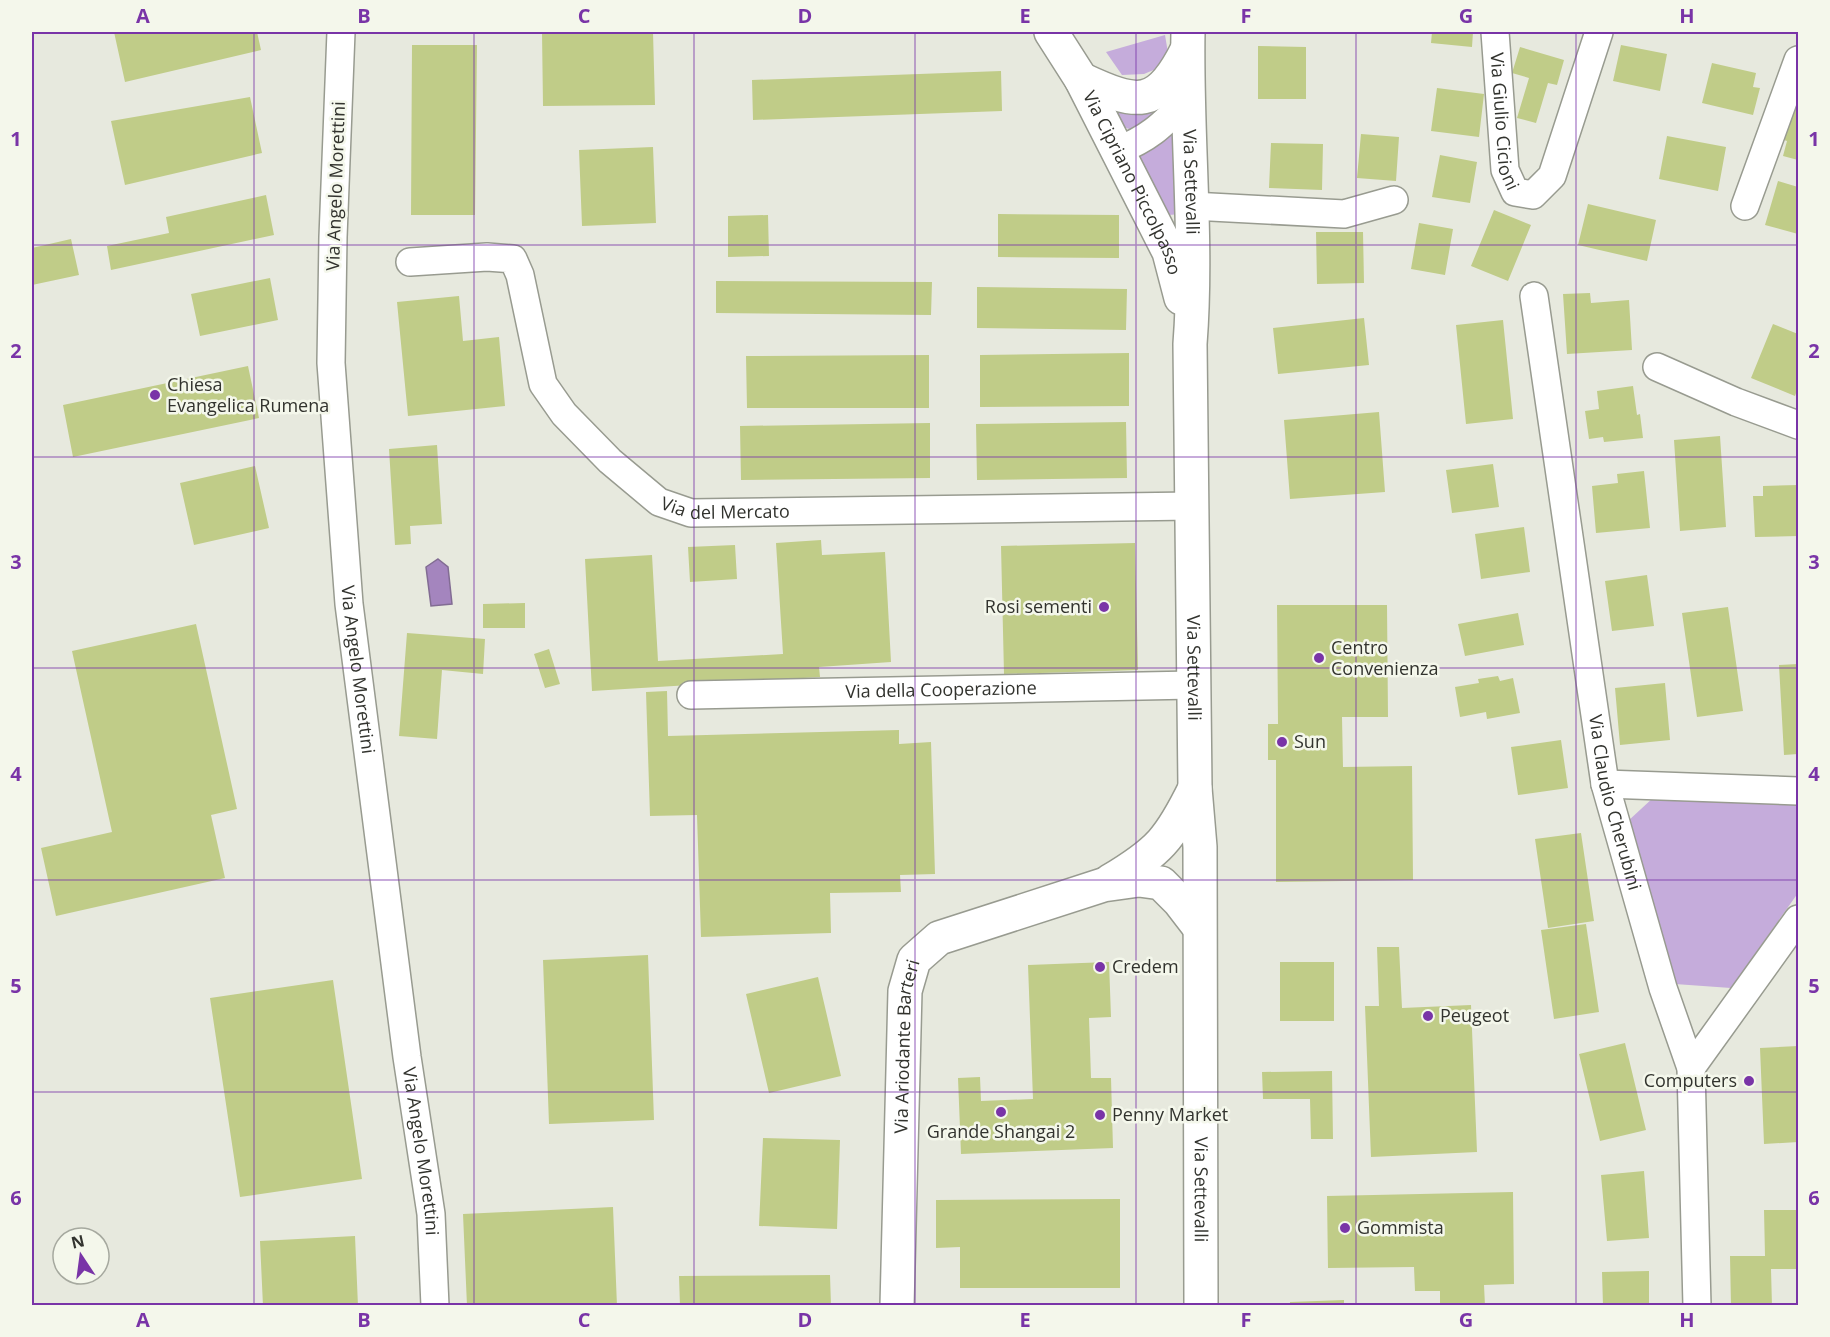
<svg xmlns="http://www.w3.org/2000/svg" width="1830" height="1337" viewBox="0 0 1830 1337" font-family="'Open Sans',sans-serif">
<rect width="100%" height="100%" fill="#e7e9de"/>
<path fill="#c5acdb" d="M 1165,35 L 1168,53 L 1163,66 L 1144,74 L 1122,75 L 1106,52 Z
M 1100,95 L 1170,103 L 1148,124 L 1132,130 L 1118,125 Z
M 1181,119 L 1183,214 L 1168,215 L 1133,155 L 1153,148 Z
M 1654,797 L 1798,801 L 1798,893 L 1731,988 L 1675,984 L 1628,821 Z"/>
<path fill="#a485be" stroke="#826c93" stroke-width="1.5" d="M 438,559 L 448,567 L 452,604 L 431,606 L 426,567 Z"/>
<path fill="#c0cc88" d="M 114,32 L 257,32 L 261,50 L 125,82 Z
M 542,32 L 653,32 L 655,105 L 543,106 Z
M 1432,32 L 1473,32 L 1472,47 L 1431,43 Z
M 412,45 L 477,45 L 475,215 L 411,215 Z
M 1621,45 L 1667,54 L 1660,91 L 1613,81 Z
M 1258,46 L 1306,47 L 1306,99 L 1258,99 Z
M 1520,47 L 1564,60 L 1557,85 L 1548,83 L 1536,123 L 1517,118 L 1529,78 L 1512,73 Z
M 1712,63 L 1756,73 L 1753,87 L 1760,88 L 1753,115 L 1702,103 Z
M 1001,71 L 1002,111 L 753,120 L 752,80 Z
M 1437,88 L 1484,94 L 1479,137 L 1431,131 Z
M 250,97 L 262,153 L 125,185 L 111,121 Z
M 1787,107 L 1798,110 L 1798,160 L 1783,156 L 1787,141 L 1778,138 Z
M 1361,134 L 1399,137 L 1396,181 L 1357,178 Z
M 1667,136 L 1726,147 L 1718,191 L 1659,179 Z
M 1271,143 L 1323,144 L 1322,190 L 1269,188 Z
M 653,147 L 656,223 L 582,226 L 579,150 Z
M 1440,155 L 1477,162 L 1470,203 L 1432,197 Z
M 1778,181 L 1798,187 L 1798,234 L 1765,225 Z
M 266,195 L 274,235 L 111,270 L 107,246 L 169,233 L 166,217 Z
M 1588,204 L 1656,220 L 1647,261 L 1578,245 Z
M 1494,210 L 1531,225 L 1508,281 L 1471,266 Z
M 998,214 L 1119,215 L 1119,258 L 998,257 Z
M 768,215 L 769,256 L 728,257 L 728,216 Z
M 1419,223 L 1453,229 L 1445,275 L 1411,269 Z
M 1316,232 L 1363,232 L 1364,283 L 1317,284 Z
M 71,239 L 79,275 L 32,285 L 32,248 Z
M 270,278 L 278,320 L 200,336 L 191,294 Z
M 716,281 L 932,282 L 931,315 L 716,313 Z
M 977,287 L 1127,289 L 1126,330 L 977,328 Z
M 1590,293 L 1591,303 L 1629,300 L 1632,350 L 1567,354 L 1563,294 Z
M 459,296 L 463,341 L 499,337 L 505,406 L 408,416 L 397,302 Z
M 1364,318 L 1369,365 L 1278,374 L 1273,328 Z
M 1503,320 L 1513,419 L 1466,424 L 1456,325 Z
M 1773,324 L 1798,334 L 1798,387 L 1795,396 L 1751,378 Z
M 1129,353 L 1129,406 L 980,407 L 980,355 Z
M 929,355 L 929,408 L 747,408 L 746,356 Z
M 248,366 L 259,418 L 73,457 L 63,405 Z
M 1633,386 L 1637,415 L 1640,414 L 1643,438 L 1604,442 L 1603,437 L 1589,439 L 1585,411 L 1599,409 L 1597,391 Z
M 1379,412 L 1385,492 L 1290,499 L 1284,420 Z
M 1126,422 L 1127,478 L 977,480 L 976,424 Z
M 930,423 L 930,478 L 741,480 L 740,426 Z
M 1720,436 L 1726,527 L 1680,531 L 1674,440 Z
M 437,445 L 442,524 L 410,526 L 411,544 L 395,545 L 389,449 Z
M 1493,464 L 1499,507 L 1452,513 L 1446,470 Z
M 255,466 L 269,528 L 194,545 L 180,483 Z
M 1644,471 L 1650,528 L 1596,533 L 1592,486 L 1618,483 L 1617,474 Z
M 1798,485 L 1798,536 L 1755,537 L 1753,496 L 1763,496 L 1763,486 Z
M 1524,527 L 1530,572 L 1481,579 L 1475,534 Z
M 821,540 L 822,555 L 885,552 L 891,662 L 819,667 L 820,677 L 592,691 L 585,559 L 652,555 L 658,661 L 783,654 L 776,543 Z
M 1135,543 L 1138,670 L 1004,674 L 1001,546 Z
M 735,545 L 737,579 L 690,582 L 688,547 Z
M 1647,575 L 1654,626 L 1612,631 L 1605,581 Z
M 525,603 L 525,628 L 483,628 L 483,604 Z
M 1277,605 L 1387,605 L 1388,717 L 1342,717 L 1343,767 L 1412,766 L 1413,880 L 1276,882 L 1276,760 L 1268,760 L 1268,724 L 1278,724 Z
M 1728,607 L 1743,711 L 1697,717 L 1682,613 Z
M 1518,613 L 1524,645 L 1465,656 L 1458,624 Z
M 196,624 L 237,809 L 211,815 L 225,878 L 56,916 L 41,848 L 112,832 L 72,651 Z
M 407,633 L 485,639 L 483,674 L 442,670 L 437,739 L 399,736 Z
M 549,649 L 560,684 L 545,688 L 534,654 Z
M 1798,664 L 1798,754 L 1784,755 L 1779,665 Z
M 1498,676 L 1500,681 L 1513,678 L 1520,713 L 1487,719 L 1486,712 L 1460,717 L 1455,687 L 1479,683 L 1478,679 Z
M 1665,683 L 1670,740 L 1620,745 L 1615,688 Z
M 667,691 L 668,736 L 899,730 L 899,744 L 931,742 L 935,874 L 900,875 L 901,892 L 830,893 L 831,933 L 701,937 L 697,815 L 650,816 L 646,692 Z
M 1561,740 L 1568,788 L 1518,795 L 1511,747 Z
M 1581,833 L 1594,921 L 1548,928 L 1535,839 Z
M 1586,924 L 1599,1012 L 1554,1019 L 1541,930 Z
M 1377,947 L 1399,947 L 1402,1008 L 1471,1005 L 1477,1152 L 1371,1157 L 1365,1006 L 1379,1006 Z
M 648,955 L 654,1120 L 549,1124 L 543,960 Z
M 1109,962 L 1111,1017 L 1089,1018 L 1091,1078 L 1111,1078 L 1113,1148 L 961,1154 L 958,1078 L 980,1077 L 981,1101 L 1033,1099 L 1028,965 Z
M 1280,962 L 1334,962 L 1334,1021 L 1280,1021 Z
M 818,977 L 841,1076 L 769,1093 L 746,994 Z
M 333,980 L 362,1179 L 240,1197 L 210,998 Z
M 1625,1043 L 1646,1130 L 1600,1141 L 1579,1054 Z
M 1798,1046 L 1798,1142 L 1764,1144 L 1760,1048 Z
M 1332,1071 L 1333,1139 L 1311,1139 L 1310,1099 L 1263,1099 L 1262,1072 Z
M 763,1138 L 840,1140 L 837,1229 L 759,1226 Z
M 1644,1171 L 1649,1238 L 1607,1241 L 1601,1175 Z
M 1513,1192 L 1514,1284 L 1484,1285 L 1485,1306 L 1440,1306 L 1440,1291 L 1415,1291 L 1414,1267 L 1328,1268 L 1327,1196 Z
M 1120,1199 L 1120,1288 L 960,1288 L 960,1247 L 936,1248 L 936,1200 Z
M 613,1207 L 617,1306 L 467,1306 L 463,1214 Z
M 1764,1210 L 1798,1210 L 1798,1269 L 1771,1269 L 1772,1306 L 1731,1306 L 1730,1256 L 1765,1256 Z
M 355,1236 L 358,1306 L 263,1306 L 260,1241 Z
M 1649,1271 L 1649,1306 L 1603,1306 L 1602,1272 Z
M 830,1275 L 831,1306 L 680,1306 L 679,1276 Z
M 1344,1300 L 1344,1306 L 1290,1306 L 1290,1302 Z"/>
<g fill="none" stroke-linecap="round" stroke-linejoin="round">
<g stroke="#989b90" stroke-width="30">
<g id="minor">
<path id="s1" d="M 341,32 L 333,237 L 331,363 L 349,604 L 407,1057 L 431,1214 L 435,1306"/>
<path id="s2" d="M 1495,32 L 1505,170 L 1515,192 L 1533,195 L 1552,176 L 1599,32"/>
<path d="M 1117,151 C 1152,137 1163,124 1189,98"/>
<path d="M 1192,206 L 1344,214 L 1394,200"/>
<path d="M 1745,206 L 1798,60"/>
<path id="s3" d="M 410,262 L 487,257 L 513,259 L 520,275 L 543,384 L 564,414 L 610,461 L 659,502 L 691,513 L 1192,506"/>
<path id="s4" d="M 1534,296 L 1605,784 L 1663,988 L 1691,1068 L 1697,1306"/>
<path d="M 1657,367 L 1736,402 L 1798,425"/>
<path id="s5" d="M 691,695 L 1193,685"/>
<path d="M 1605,784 L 1798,791"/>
<path d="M 1691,1068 L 1798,919"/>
</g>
</g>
<g stroke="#989b90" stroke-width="36">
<g id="secondary">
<path id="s6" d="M 1051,32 L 1081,79 L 1169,252 L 1181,298"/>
<path id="s7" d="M 1188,32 C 1186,136 1198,240 1190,344 L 1195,788 L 1200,847 L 1201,1306"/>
<path d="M 1081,79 C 1137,105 1157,110 1187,50"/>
<path d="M 1110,881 C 1159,852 1170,839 1195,788"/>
<path id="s8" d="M 897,1306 L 905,991 L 914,960 L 939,938 L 1103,885 L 1139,880 L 1161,883 L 1179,901 L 1199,927"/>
</g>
</g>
<use href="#minor" stroke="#fff" stroke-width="27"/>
<use href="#secondary" stroke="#fff" stroke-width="33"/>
</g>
<path fill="none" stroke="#7934a7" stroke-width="1.5" stroke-opacity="0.55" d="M 254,32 L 254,1306M 474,32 L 474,1306M 694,32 L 694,1306M 915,32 L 915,1306M 1136,32 L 1136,1306M 1356,32 L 1356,1306M 1576,32 L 1576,1306M 32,245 L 1798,245M 32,457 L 1798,457M 32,668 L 1798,668M 32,880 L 1798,880M 32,1092 L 1798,1092"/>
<g fill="#7934a7" stroke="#f4f7eb" stroke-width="2">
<circle cx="155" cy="395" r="6"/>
<circle cx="1104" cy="607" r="6"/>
<circle cx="1319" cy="658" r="6"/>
<circle cx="1282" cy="742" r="6"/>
<circle cx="1100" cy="967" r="6"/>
<circle cx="1428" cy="1016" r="6"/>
<circle cx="1749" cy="1081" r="6"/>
<circle cx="1001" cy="1112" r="6"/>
<circle cx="1100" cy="1115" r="6"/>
<circle cx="1345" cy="1228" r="6"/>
</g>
<g text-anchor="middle" stroke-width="5" stroke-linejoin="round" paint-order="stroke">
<g font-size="18" fill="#32332e" stroke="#f4f7eb">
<text dy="6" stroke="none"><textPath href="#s2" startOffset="90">Via Giulio Cicioni</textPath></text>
<text dy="6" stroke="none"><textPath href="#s7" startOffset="150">Via Settevalli</textPath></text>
<text dy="6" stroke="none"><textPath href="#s6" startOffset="172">Via Cipriano Piccolpasso</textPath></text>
<text transform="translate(336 186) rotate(-88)" y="6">Via Angelo Morettini</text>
<text dy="6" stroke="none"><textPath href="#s3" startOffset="466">Via del Mercato</textPath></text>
<text dy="6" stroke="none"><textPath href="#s7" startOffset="636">Via Settevalli</textPath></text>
<text dy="6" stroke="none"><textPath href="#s1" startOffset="639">Via Angelo Morettini</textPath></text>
<text dy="6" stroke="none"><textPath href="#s5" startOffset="250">Via della Cooperazione</textPath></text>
<text dy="6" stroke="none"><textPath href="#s4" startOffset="513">Via Claudio Cherubini</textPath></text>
<text dy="6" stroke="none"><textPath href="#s8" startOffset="260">Via Ariodante Barteri</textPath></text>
<text dy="6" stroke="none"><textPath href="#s1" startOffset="1125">Via Angelo Morettini</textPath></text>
<text dy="6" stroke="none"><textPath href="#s7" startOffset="1158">Via Settevalli</textPath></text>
</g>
<g font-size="18" fill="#32332e" stroke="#f4f7eb" text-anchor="start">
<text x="167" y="391">Chiesa<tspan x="167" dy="21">Evangelica Rumena</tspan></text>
<text x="1092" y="613" text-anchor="end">Rosi sementi</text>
<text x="1331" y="654">Centro<tspan x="1331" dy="21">Convenienza</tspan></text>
<text x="1294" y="748">Sun</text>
<text x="1112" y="973">Credem</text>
<text x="1440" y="1022">Peugeot</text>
<text x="1737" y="1087" text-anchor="end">Computers</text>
<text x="1112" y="1121">Penny Market</text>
<text x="1001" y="1138" text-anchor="middle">Grande Shangai 2</text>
<text x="1357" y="1234">Gommista</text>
</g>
</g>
<rect width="1830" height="1337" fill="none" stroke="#f4f7eb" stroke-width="66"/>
<g transform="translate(81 1256) rotate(347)"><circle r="28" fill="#f4f7eb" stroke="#a6a99f" stroke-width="1.5"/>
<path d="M0-4.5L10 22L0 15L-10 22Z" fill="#7934a7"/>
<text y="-9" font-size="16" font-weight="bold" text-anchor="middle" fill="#32332e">N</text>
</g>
<rect x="33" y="33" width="1764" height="1271" fill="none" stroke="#7934a7" stroke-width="2"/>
<g font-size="20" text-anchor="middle" font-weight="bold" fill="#7934a7">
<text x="143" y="23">A</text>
<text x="364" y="23">B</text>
<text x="584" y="23">C</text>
<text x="805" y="23">D</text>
<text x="1025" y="23">E</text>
<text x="1246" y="23">F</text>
<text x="1466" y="23">G</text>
<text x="1687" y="23">H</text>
<text x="16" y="146">1</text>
<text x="1814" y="146">1</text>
<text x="16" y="358">2</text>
<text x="1814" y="358">2</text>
<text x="16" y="569">3</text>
<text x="1814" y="569">3</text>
<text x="16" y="781">4</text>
<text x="1814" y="781">4</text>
<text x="16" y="993">5</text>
<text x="1814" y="993">5</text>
<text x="16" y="1205">6</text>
<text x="1814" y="1205">6</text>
<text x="143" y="1327">A</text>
<text x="364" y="1327">B</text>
<text x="584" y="1327">C</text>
<text x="805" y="1327">D</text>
<text x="1025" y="1327">E</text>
<text x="1246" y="1327">F</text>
<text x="1466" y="1327">G</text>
<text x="1687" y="1327">H</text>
</g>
</svg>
